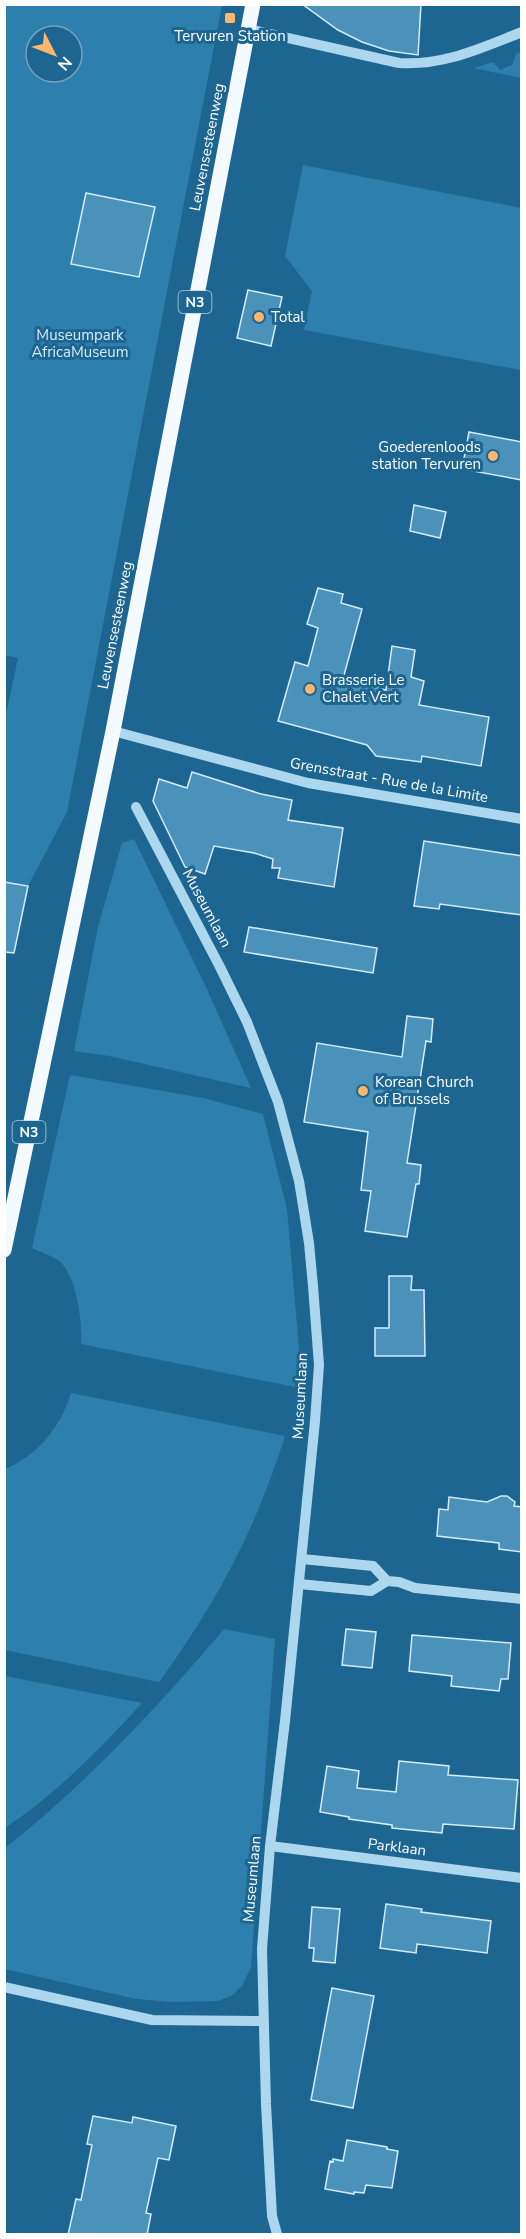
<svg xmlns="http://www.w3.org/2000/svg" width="526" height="2239" viewBox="0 0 526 2239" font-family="'Nunito Sans',sans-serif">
<rect width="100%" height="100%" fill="#1d6691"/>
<path fill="#2d80ad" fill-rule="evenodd" d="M 5,5 L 222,5 L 67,812 L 28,886 L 5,882 L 5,719 L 18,658 L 5,655 ZM 36,36 L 72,36 L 72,72 L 36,72 Z
M 521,52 L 521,78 L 474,68 L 493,62 L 500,70 L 512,65 L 516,54 Z
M 303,165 L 521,208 L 521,370 L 304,330 L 312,291 L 285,256 Z
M 134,839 L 205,985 L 251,1088 L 109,1056 L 74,1051 L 98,927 L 122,843 Z
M 70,1075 L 203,1098 L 263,1114 L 287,1209 L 299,1349 L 295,1387 L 81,1344 C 83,1324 76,1272 58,1260 C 50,1255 40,1252 32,1248 Z
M 71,1393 L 285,1436 C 255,1531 217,1602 159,1682 L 5,1650 L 5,1469 C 37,1456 61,1427 71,1393 Z
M 224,1629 L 275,1639 L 251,1967 L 242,1986 L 231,1996 L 218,2001 L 172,2002 L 136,1999 L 5,1969 L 5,1848 C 86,1784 157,1708 224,1629 Z
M 5,1676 L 142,1703 C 100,1749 56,1794 5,1828 Z"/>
<path fill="#4a92ba" stroke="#d3ecfa" stroke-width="1.5" d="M 302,4 L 421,4 L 418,55 L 389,51 L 362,42 L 338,30 Z
M 86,193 L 155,207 L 139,277 L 71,264 Z
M 248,290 L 282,297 L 271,346 L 237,338 Z
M 469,432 L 522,442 L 522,480 L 462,469 Z
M 414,505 L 446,512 L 440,538 L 410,531 Z
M 318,588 L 343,594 L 341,603 L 362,609 L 343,679 L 386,690 L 392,646 L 415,650 L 411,677 L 424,681 L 419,705 L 489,717 L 481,766 L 422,756 L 421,762 L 376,756 L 367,745 L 278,721 L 295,662 L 308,666 L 318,628 L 307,624 Z
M 192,772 L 261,794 L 292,800 L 288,820 L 343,828 L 334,887 L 278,878 L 280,868 L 272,868 L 273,859 L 254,853 L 214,846 L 205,874 L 185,867 L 153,801 L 159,779 L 187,788 Z
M 424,841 L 522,856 L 522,915 L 440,904 L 439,909 L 414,906 Z
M 4,882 L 28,886 L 14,953 L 4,952 Z
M 249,927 L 377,948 L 373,973 L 244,952 Z
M 407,1016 L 433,1019 L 431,1042 L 426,1041 L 407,1163 L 421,1165 L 419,1184 L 416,1184 L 407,1237 L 365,1231 L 371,1191 L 361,1190 L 368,1132 L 304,1122 L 317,1043 L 402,1057 Z
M 389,1276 L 412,1276 L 411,1290 L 424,1290 L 425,1356 L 375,1356 L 375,1328 L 389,1328 Z
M 501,1496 L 507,1496 L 515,1502 L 514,1506 L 522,1507 L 522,1552 L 499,1549 L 499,1543 L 437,1536 L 439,1509 L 448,1510 L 449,1497 L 487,1502 Z
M 346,1629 L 376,1632 L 372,1668 L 342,1665 Z
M 412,1635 L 511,1643 L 508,1679 L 501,1679 L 499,1691 L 451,1686 L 452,1676 L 409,1671 Z
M 399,1761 L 449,1766 L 448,1775 L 518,1780 L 514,1829 L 443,1824 L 442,1833 L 392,1828 L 392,1825 L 349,1819 L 349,1817 L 320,1812 L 327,1766 L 359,1771 L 357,1788 L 396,1792 Z
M 386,1904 L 422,1909 L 421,1912 L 491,1921 L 487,1953 L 417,1944 L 416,1953 L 380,1948 Z
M 312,1907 L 340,1909 L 335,1963 L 313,1961 L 314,1948 L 309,1948 Z
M 332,1988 L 374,1996 L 353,2108 L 311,2100 Z
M 93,2116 L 132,2123 L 133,2117 L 176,2126 L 169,2160 L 158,2158 L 146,2213 L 151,2214 L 147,2235 L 68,2235 L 76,2199 L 81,2200 L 92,2145 L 87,2144 Z
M 347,2140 L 387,2147 L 387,2149 L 398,2151 L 392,2188 L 366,2185 L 364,2193 L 354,2192 L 354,2194 L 325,2189 L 330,2161 L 333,2162 L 333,2159 L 343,2161 Z"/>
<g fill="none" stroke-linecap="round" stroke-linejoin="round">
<path stroke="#add7ee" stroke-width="10" d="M 248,29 L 399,63 C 443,66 481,48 522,32
M 113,731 L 308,783 L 522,819
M 136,807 L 220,967 L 247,1022 L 278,1102 L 299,1181 L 309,1243 L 313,1286 L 319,1365 L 315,1421 L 285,1721 L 270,1846 L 262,1949 L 266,2104 L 272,2216 L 277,2234
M 302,1559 L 373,1566 L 387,1581
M 299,1584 L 371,1591 L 387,1581 L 399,1582 L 415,1588 L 522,1599
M 270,1846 L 522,1878
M 4,1987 L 152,2020 L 263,2021"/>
<path stroke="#f4faff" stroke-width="15" d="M 4,1250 L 113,731 L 253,4"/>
</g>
<g fill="#fdb66b" stroke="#1d6691" stroke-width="2">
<rect x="224" y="12" width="12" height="12" rx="3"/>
<circle cx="259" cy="317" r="6"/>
<circle cx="493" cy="456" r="6"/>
<circle cx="310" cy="689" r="6"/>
<circle cx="363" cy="1091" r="6"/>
</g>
<g text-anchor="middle" stroke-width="6" stroke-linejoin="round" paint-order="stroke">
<g fill="#1d6691" stroke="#bbd1de" stroke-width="1.5">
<rect x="178.5" y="291" width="33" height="22" rx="4.5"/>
<rect x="12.5" y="1121" width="33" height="22" rx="4.5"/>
</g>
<g font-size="14" font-weight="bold" fill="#fff">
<text x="195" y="307">N3</text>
<text x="29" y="1137">N3</text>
</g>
<g font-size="15" fill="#fff" stroke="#1d6691" text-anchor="start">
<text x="230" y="41" text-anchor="middle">Tervuren Station</text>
<text x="271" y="322">Total</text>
<text x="481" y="452" text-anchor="end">Goederenloods<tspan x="481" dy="17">station Tervuren</tspan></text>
<text x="322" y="685">Brasserie Le<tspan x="322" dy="17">Chalet Vert</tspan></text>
<text x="375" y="1087">Korean Church<tspan x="375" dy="17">of Brussels</tspan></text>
</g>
<g font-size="15" fill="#fff" stroke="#1d6691">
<text transform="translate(207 147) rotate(-79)" y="5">Leuvensesteenweg</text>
<text transform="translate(115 625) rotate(-79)" y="5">Leuvensesteenweg</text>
<text transform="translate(389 780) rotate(10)" y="5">Grensstraat - Rue de la Limite</text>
<text transform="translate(207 908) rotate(62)" y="5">Museumlaan</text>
<text transform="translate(300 1396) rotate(-87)" y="5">Museumlaan</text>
<text transform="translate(397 1847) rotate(7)" y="5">Parklaan</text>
<text transform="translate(252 1879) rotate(-85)" y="5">Museumlaan</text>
</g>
<g font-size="15" fill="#d3ecfa" stroke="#1d6691">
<text x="80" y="340">Museumpark<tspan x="80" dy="17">AfricaMuseum</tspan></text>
</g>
</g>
<rect width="526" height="2239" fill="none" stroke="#ffffff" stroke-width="12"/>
<g transform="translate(54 54) rotate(132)"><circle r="28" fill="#1d6691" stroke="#77a3bd" stroke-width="1.5"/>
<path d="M0-4.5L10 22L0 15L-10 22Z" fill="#fdb66b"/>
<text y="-9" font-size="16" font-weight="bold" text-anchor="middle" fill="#ffffff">N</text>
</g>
</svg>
